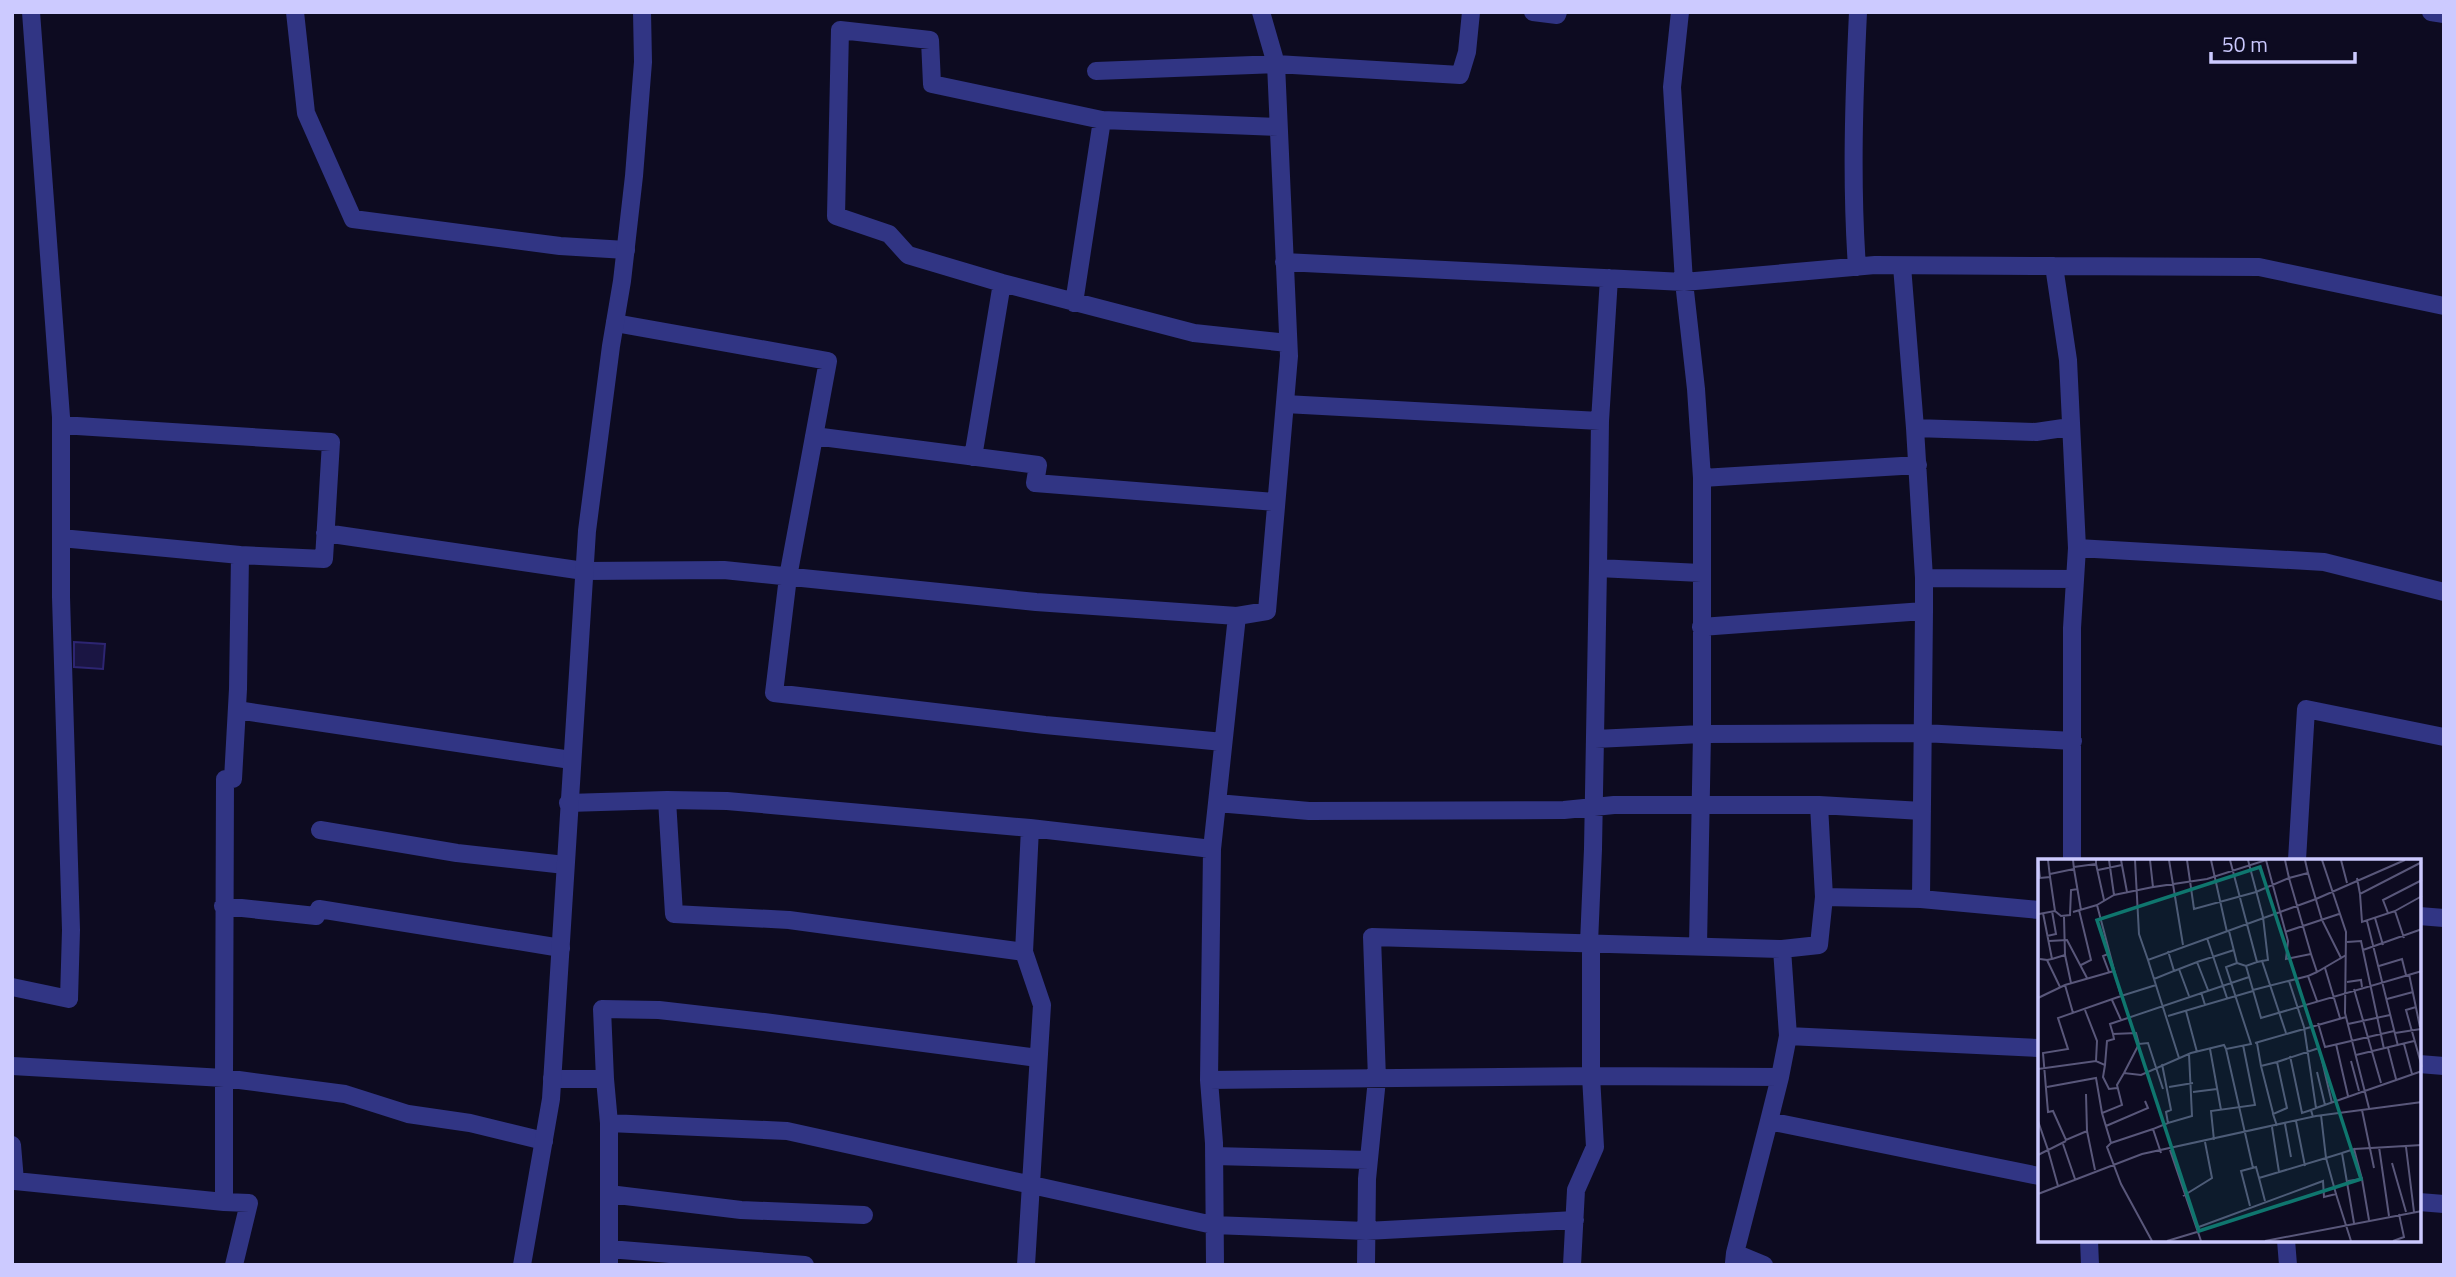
<svg xmlns="http://www.w3.org/2000/svg" width="2456" height="1277" viewBox="0 0 2456 1277" font-family="'Titillium Web',sans-serif">
<rect width="100%" height="100%" fill="#0d0b21"/>
<path fill="#1a1543" stroke="#2d2572" stroke-width="2" d="M 74,642 L 105,644 L 103,669 L 74,667 Z"/>
<g fill="none" stroke-linecap="round" stroke-linejoin="round">
<path stroke="#313584" stroke-width="18" d="M 295,12 L 306,113 L 353,219 L 560,246 L 626,250
M 1533,12 L 1557,15 L 1558,12
M 1680,12 L 1672,87 L 1684,282 L 1696,389 L 1702,478 L 1702,734 L 1698,946
M 2431,12 L 2444,14
M 1096,71 L 1276,64 L 1460,75 L 1467,52 L 1471,12
M 1278,127 L 1102,120 L 932,84 L 930,40 L 840,30 L 836,216 L 889,234 L 908,255 L 1002,283 L 1194,333 L 1288,343
M 1284,262 L 1684,282 L 1875,265 L 2054,266
M 1902,266 L 1915,428 L 2036,432 L 2070,427
M 1857,267 C 1851,182 1854,97 1858,12
M 1074,303 L 1102,120
M 615,323 L 828,361 L 788,577 L 774,693 L 1045,725 L 1223,742
M 1285,404 L 1600,421
M 61,425 L 331,442 L 324,559 L 240,555 L 238,689 L 233,779 L 225,779 L 224,1078 L 345,1094 L 408,1114 L 470,1123 L 544,1141
M 814,436 L 1038,465 L 1035,483 L 1276,502
M 973,457 L 1002,283
M 1702,478 L 1918,465
M 325,533 L 584,571 L 724,570 L 1036,602 L 1237,616 L 1217,803 L 1309,811 L 1564,810 L 1614,805 L 1819,805 L 1824,897 L 1921,899 L 2039,910
M 61,538 L 240,555
M 2077,548 L 2324,562 L 2444,592
M 1598,568 L 1600,421 L 1609,278
M 1924,578 L 2075,579
M 1237,616 L 1267,611 L 1289,356 L 1276,64 L 1261,12
M 1701,627 L 1924,611 L 1924,578 L 1915,428
M 237,710 L 571,760
M 1595,739 L 1702,734 L 1923,733 L 2073,741
M 667,800 L 727,801 L 1030,828
M 568,803 L 667,800 L 674,914 L 789,920 L 1024,952 L 1030,828 L 1212,849
M 1819,805 L 1922,811
M 320,830 L 457,853 L 565,865
M 2072,860 L 2072,628 L 2077,548 L 2068,360 L 2054,266 L 2259,267 L 2444,306
M 2297,860 L 2306,709 L 2444,737
M 1921,899 L 1924,611
M 223,906 L 316,916 L 319,909 L 561,948
M 2419,916 L 2444,918
M 1589,943 L 1593,849 L 1598,568 L 1701,573
M 1024,952 L 1042,1005 L 1026,1265
M 12,987 L 69,999 L 71,930 L 61,597 L 61,417 L 31,12
M 1788,1036 L 2039,1048
M 2419,1064 L 2444,1066
M 12,1066 L 224,1078 L 224,1202 L 15,1181 L 12,1145
M 1780,1077 L 1769,1121 L 2039,1176
M 552,1079 L 605,1079 L 609,1123 L 787,1131 L 1213,1225 L 1366,1231 L 1575,1220
M 605,1079 L 602,1009 L 659,1010 L 764,1022 L 1038,1058
M 1209,1080 L 1599,1076 L 1780,1077 L 1788,1036 L 1782,949 L 1819,945 L 1824,897
M 609,1123 L 609,1265
M 1214,1156 L 1369,1160
M 609,1194 L 741,1210 L 864,1215
M 224,1202 L 249,1203 L 234,1265
M 2419,1202 L 2444,1204
M 2089,1240 L 2090,1265
M 2286,1240 L 2288,1265
M 609,1249 L 805,1265
M 1735,1253 L 1769,1121
M 1734,1263 L 1735,1253 L 1764,1265
M 1215,1265 L 1214,1143 L 1209,1080 L 1212,849 L 1217,803
M 1366,1265 L 1367,1179 L 1377,1079 L 1372,937 L 1782,949
M 1572,1265 L 1576,1190 L 1595,1147 L 1591,1076 L 1591,943"/>
<path stroke="#313584" stroke-width="18" d="M 522,1265 L 551,1099 L 587,531 L 611,346 L 622,281 L 634,176 L 643,62 L 642,12"/>
</g>
<g transform="translate(2038 859)">
<rect width="383" height="383" fill="#0d0b21"/>
<path fill="none" stroke="#59577a" stroke-width="2" d="M 0,1 L 2,19 L 12,18 L 10,1M 71,1 L 76,36M 83,1 L 89,33M 97,1 L 101,75 L 110,101 L 278,40 L 367,1M 112,1 L 115,28 L 169,20 L 228,1 L 250,82 L 248,100 L 273,95 L 251,19 L 270,14 L 267,1M 131,1 L 145,86M 149,1 L 156,50 L 218,33 L 251,19 L 247,1M 173,1 L 189,73M 192,1 L 219,103 L 224,102 L 248,174M 210,1 L 225,58 L 230,101 L 224,102M 284,1 L 308,73 L 307,154 L 331,249M 303,1 L 309,24M 58,5 L 66,41M 36,8 L 58,5 L 58,1M 36,10 L 43,51M 60,11 L 84,6M 270,14 L 284,61 L 303,99 L 308,96M 12,15 L 36,10 L 35,1M 319,19 L 322,35 L 384,3M 322,35 L 324,63 L 357,52 L 366,79M 59,46 L 76,36 L 115,28M 41,51 L 53,101 L 43,106M 17,52 L 23,57 L 32,56 L 33,31 L 40,30M 357,52 L 384,37M 35,53 L 59,46 L 83,137 L 20,159 L 30,190 L 5,194 L 10,253 L 15,252 L 28,281 L 49,272 L 48,235M 5,54 L 14,100 L 9,101M 350,54 L 345,41 L 384,21M 1,55 L 17,52 L 12,18M 337,59 L 345,86M 329,62 L 360,187M 191,72 L 199,104 L 188,108 L 213,185 L 188,190 L 215,309M 247,73 L 301,55M 9,77 L 18,75 L 14,52M 169,79 L 189,139M 11,82 L 29,81 L 49,119M 309,83 L 323,82 L 346,190M 325,91 L 384,70M 70,95 L 65,97 L 71,113M 273,95 L 279,113 L 303,99M 27,96 L 33,124M 2,100 L 9,101 L 22,128M 14,100 L 27,96 L 26,58M 110,101 L 141,199M 159,103 L 196,91M 199,104 L 208,107 L 219,103M 208,107 L 223,159 L 384,112M 341,107 L 364,100 L 368,116M 287,109 L 302,159M 141,110 L 151,137M 136,112 L 159,103 L 170,131M 371,115 L 382,168M 116,120 L 136,112 L 130,92M 251,122 L 266,168 L 278,249 L 273,251 L 275,258M 309,123 L 323,121 L 324,128M 27,126 L 35,154M 316,130 L 343,224M 215,131 L 270,117M 163,133 L 167,146 L 215,132M 83,137 L 118,126M 0,139 L 27,126 L 76,112M 349,140 L 375,133M 74,141 L 83,161M 279,142 L 270,117 L 279,113M 378,148 L 368,151 L 384,208M 47,151 L 59,182 L 58,202M 148,152 L 159,193M 130,157 L 167,146M 280,164 L 287,188 L 356,172M 310,165 L 352,156M 357,174 L 383,170M 217,184 L 308,158M 219,184 L 223,207 L 239,203 L 249,249 L 235,255 L 239,267M 298,185 L 310,237M 366,185 L 374,215M 281,189 L 294,244M 350,189 L 358,220M 172,190 L 183,251M 318,196 L 376,182M 252,197 L 264,254 L 273,251M 313,202 L 321,232M 239,203 L 281,189M 124,205 L 133,251 L 128,253 L 130,264 L 154,257 L 151,195M 67,206 L 69,182 L 76,180 L 75,175M 223,207 L 235,254M 0,210 L 58,202 L 67,206 L 65,218 L 71,230 L 79,229M 279,213 L 287,246M 86,214 L 101,185M 9,228 L 58,219 L 64,254M 131,228 L 155,224M 125,230 L 110,184 L 101,185 L 98,174 L 75,175 L 72,165 L 211,118M 155,233 L 179,230M 278,249 L 384,212M 324,251 L 336,309M 0,262 L 10,291 L 0,296M 258,262 L 267,307M 247,265 L 253,298M 68,267 L 110,249 L 107,242M 234,268 L 241,313M 49,272 L 57,311M 176,281 L 173,252 L 217,246 L 205,186M 73,284 L 115,270M 25,285 L 37,320M 341,288 L 351,357M 368,288 L 376,353M 316,290 L 384,286M 132,291 L 163,382M 123,294 L 115,270 L 130,264M 304,294 L 316,290 L 324,320M 354,304 L 368,353M 221,319 L 227,342M 310,322 L 324,320 L 331,361M 20,327 L 10,291 L 28,282M 0,335 L 104,295 L 278,257 L 384,243M 298,335 L 313,382M 145,337 L 174,319 L 167,283M 212,347 L 203,312 L 218,308 L 221,319 L 288,299 L 283,256M 158,369 L 285,322 L 286,338 L 298,335 L 288,299 L 304,294 L 316,364M 114,382 L 83,325 L 69,288 L 73,284 L 64,254 L 84,246 L 79,226 L 86,214 L 103,216 L 153,194 L 186,186 L 188,190M 129,382 L 159,373M 227,382 L 384,352M 355,382 L 366,378 L 361,355"/>
<path fill="#0f766e" fill-opacity="0.15" stroke="#0f766e" stroke-width="3.5" d="M 222,8 L 323,320 L 161,372 L 59,61 Z"/>
<rect width="383" height="383" fill="none" stroke="#cccaff" stroke-width="3.5"/>
</g>
<rect width="2456" height="1277" fill="none" stroke="#cccaff" stroke-width="28"/>
<path d="M2211 52v10h144v-10" fill="none" stroke="#cccaff" stroke-width="3.5"/>
<text x="2222" y="52" font-size="21" fill="#cccaff" stroke="#0d0b21" stroke-width="5" paint-order="stroke">50 m</text>
</svg>
